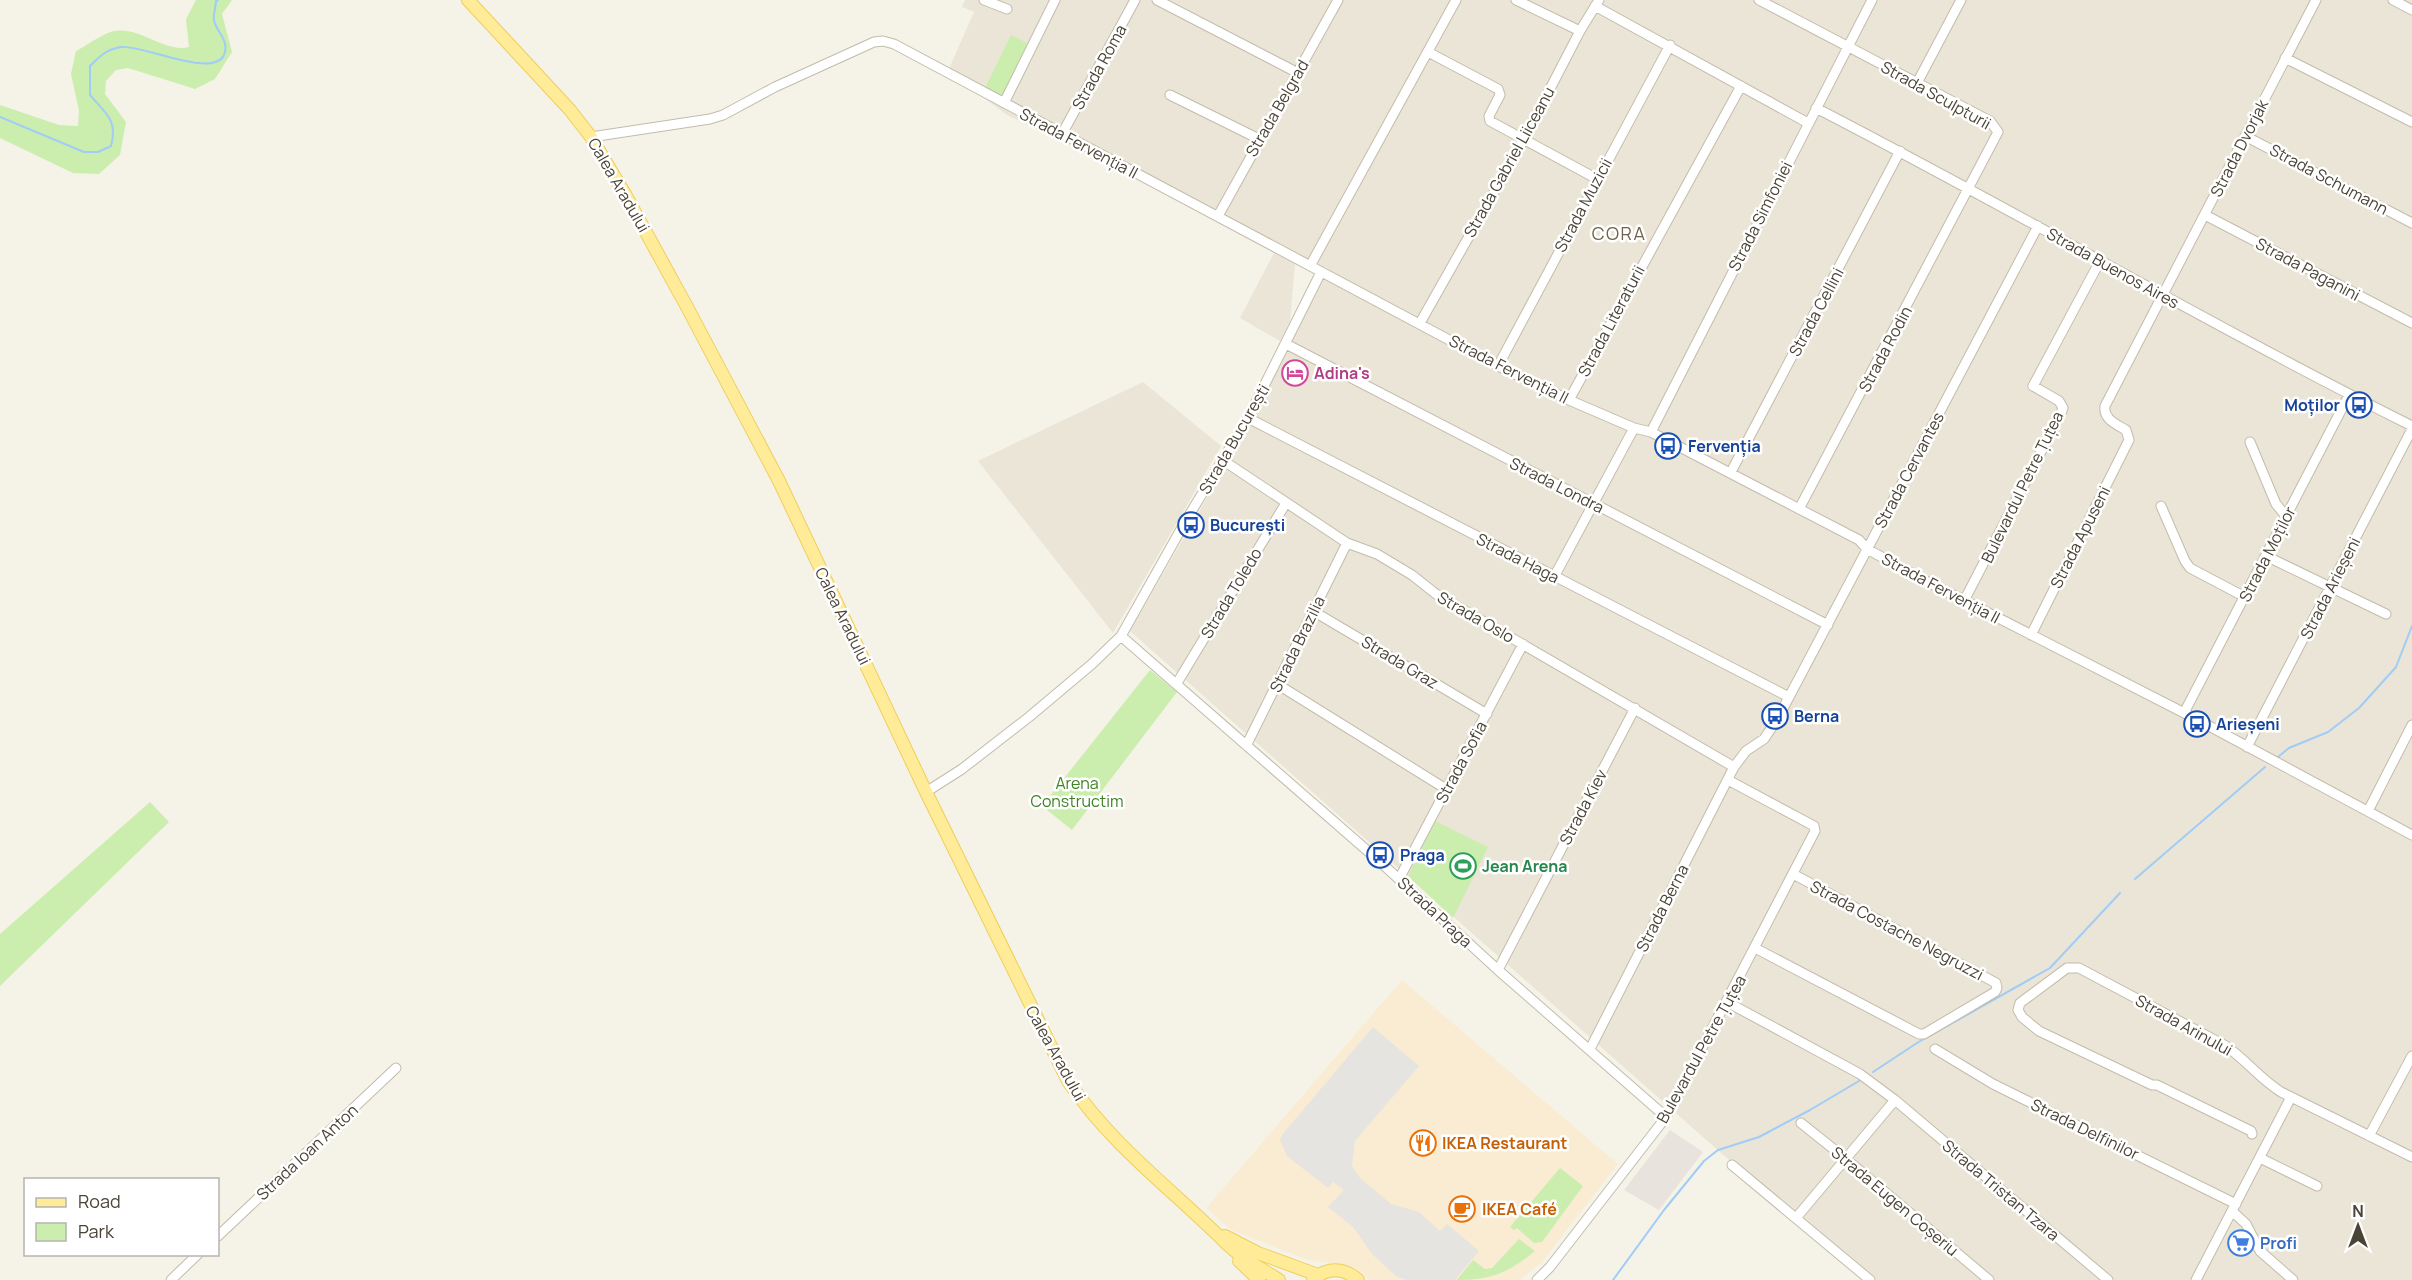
<svg xmlns="http://www.w3.org/2000/svg" width="2412" height="1280" viewBox="0 0 2412 1280" font-family="Manrope,sans-serif">
<rect width="100%" height="100%" fill="#f5f3e8"/>
<path fill="#eae5d6" d="M 965,0 L 2412,0 L 2412,1280 L 1874,1280 L 1721,1153 L 1130,631 L 1235,449 L 1329,269 L 1007,115 L 948,71 L 974,12 L 962,7 Z
M 1274,253 L 1295,264 L 1290,321 L 1280,341 L 1240,318 Z
M 1143,382 L 1221,446 L 1113,633 L 978,461 Z"/>
<path fill="#f9ecd2" d="M 1402,980 L 1618,1164 L 1542,1262 L 1520,1280 L 1368,1280 L 1365,1275 L 1354,1267 L 1308,1260 L 1231,1230 L 1206,1208 Z"/>
<path fill="#e8e4dd" d="M 1670,1130 L 1703,1152 L 1659,1210 L 1624,1190 Z"/>
<path fill="#cbedae" d="M 196,0 L 232,0 L 222,14 L 232,52 L 215,79 L 195,89 L 128,68 L 116,70 L 106,81 L 105,94 L 126,122 L 120,155 L 99,174 L 73,173 L 0,138 L 0,105 L 59,125 L 78,126 L 79,111 L 71,74 L 76,51 C 86,46 105,32 115,31 C 141,27 164,53 189,47 L 186,19 Z
M 1011,35 L 1029,44 L 1005,94 L 998,95 L 985,88 Z
M 1150,670 L 1177,692 L 1072,830 L 1042,806 Z
M 150,802 L 169,822 L 0,986 L 0,934 Z
M 1435,821 L 1488,847 L 1453,918 L 1408,876 Z
M 1560,1168 L 1583,1186 L 1542,1242 L 1534,1243 L 1517,1228 L 1514,1230 L 1510,1227 Z
M 1519,1239 L 1535,1251 C 1508,1273 1491,1280 1457,1280 L 1473,1260 L 1485,1269 L 1492,1268 Z"/>
<path fill="#e6e4e0" d="M 1373,1027 L 1419,1066 L 1355,1141 L 1352,1166 L 1360,1178 L 1391,1204 L 1419,1212 L 1440,1231 L 1447,1224 L 1479,1251 L 1455,1280 L 1407,1280 L 1397,1277 L 1372,1254 L 1353,1227 L 1328,1207 L 1344,1190 L 1333,1182 L 1328,1188 L 1287,1156 L 1280,1140 L 1282,1135 Z"/>
<g fill="none" stroke-linecap="round" stroke-linejoin="round">
<path stroke="#a0ccf7" stroke-width="2" d="M 0,117 L 84,152 L 98,152 L 111,146 C 118,120 106,114 90,95 L 90,66 C 100,56 107,49 121,47 C 141,44 213,79 224,55 C 230,40 216,32 214,20 C 213,14 216,7 216,1 L 218,0
M 2278,757 L 2289,748 L 2328,732 L 2359,708 L 2396,667 L 2412,626
M 2135,879 L 2265,767
M 1873,1072 L 1917,1043 L 2050,968 L 2120,893
M 1613,1280 L 1664,1210 L 1704,1161 L 1718,1150 L 1759,1137 L 1810,1110 L 1859,1081"/>
<g stroke="#c2bcaa" stroke-width="11">
<path id="minor" d="M 984,0 L 1007,9
M 1157,0 L 1298,73
M 1516,0 L 1580,31
M 1759,0 L 1990,121 L 1998,132 L 1799,509
M 2393,0 L 2412,10
M 1595,6 L 1808,123
M 1428,52 L 1498,89 L 1500,95 L 1489,116 L 1490,121 L 1597,179
M 2285,58 L 2412,122
M 1917,83 L 1961,0
M 1170,95 L 1261,140
M 1004,103 L 1055,0
M 1816,108 C 2016,211 2210,325 2412,426
M 1062,134 L 1135,0
M 2245,136 L 2412,223
M 591,137 L 710,119 L 723,115 L 775,87 L 874,42 L 883,41 L 894,44 L 1498,366 L 1569,400 L 1634,428 L 1651,432 L 1859,540 L 1867,549 L 1926,581 L 2198,720 L 2412,835
M 2205,215 L 2412,323
M 1218,216 L 1338,0
M 1310,266 L 1456,0
M 1420,323 L 1524,139 L 1580,31 L 1599,0
M 1286,344 L 1828,625
M 1498,366 L 1670,45
M 1569,400 L 1741,86
M 1248,418 L 1789,697
M 1651,432 L 1872,0
M 2250,442 L 2276,504 L 2286,516
M 1224,461 L 1347,543 L 1377,554 L 1412,575 L 1436,594 L 1734,767
M 1731,472 L 1900,151
M 2161,506 L 2185,561 L 2190,568 L 2245,597
M 2266,556 L 2386,614
M 1554,577 L 1634,428
M 1964,601 L 2061,413 L 2063,408 L 2059,401 L 2033,386 L 2100,261
M 1313,611 L 1487,714
M 2031,635 L 2129,440 L 2126,430 C 2116,424 2103,419 2105,406 L 2316,0
M 1121,636 L 1378,860 L 1498,970 L 1666,1117
M 1177,683 L 1286,503
M 1277,684 L 1446,789
M 2184,713 L 2349,395
M 1247,744 L 1347,543
M 2247,747 L 2412,429
M 926,792 L 962,769 L 1029,717 L 1092,664 L 1121,636 L 1185,522 L 1248,418 L 1321,272
M 2368,811 L 2412,725
M 1399,879 L 1523,644
M 1755,948 L 1919,1034 L 1924,1034 L 1995,992 L 1997,988 L 1996,983 L 1793,874
M 1498,970 L 1635,708
M 1727,1002 L 1860,1074 L 1895,1100 L 2108,1280
M 1590,1049 L 1734,767 L 1746,751 L 1764,739 L 1778,718 L 2038,226
M 1935,1049 L 1993,1084 L 2236,1204
M 1801,1123 L 1846,1159 L 1989,1280
M 2252,1134 L 2251,1131 L 2157,1085 L 2152,1085 L 2039,1031 L 2022,1017 L 2018,1010 L 2020,1003 L 2067,968 L 2079,968 L 2226,1046 C 2246,1060 2260,1079 2281,1092 L 2412,1157
M 2369,1136 L 2412,1056
M 2260,1158 L 2317,1186
M 1732,1165 L 1870,1280
M 2232,1211 L 2246,1224 L 2260,1251 L 2293,1280
M 1796,1218 L 1895,1100
M 218,1236 L 396,1068
M 171,1280 L 198,1254
M 1537,1280 L 1550,1267 L 1666,1117 L 1815,831 L 1814,826 L 1728,780
M 2196,1280 L 2291,1097"/>
</g>
<g stroke="#eecf5d" stroke-width="14">
<path id="major" d="M 468,0 L 570,110 L 591,137 L 625,194 L 687,307 L 779,481 L 926,792 L 1068,1081 C 1113,1147 1172,1189 1228,1245 L 1242,1257 L 1279,1280
M 1225,1236 L 1258,1253 L 1318,1275
M 1239,1261 L 1259,1280
M 1313,1280 C 1326,1267 1344,1267 1358,1280"/>
</g>
<use href="#minor" stroke="#fff" stroke-width="9"/>
<use href="#major" stroke="#ffeb98" stroke-width="12"/>
</g>
<defs>
<g id="hotel-ring" transform="scale(1.35)"><circle r="9.5" fill="#fff" stroke="#d1479c" stroke-width="1.5"/><path d="M-6-4.5h1.5V1H6V5H4.5V3h-9V5H-6ZM-4 0a1.8 1.8 0 1 1 3.6 0ZM.5 0V-2.5h3Q6-2.5 6 0Z" fill="#d1479c"/></g>
<g id="bus-ring" transform="scale(1.35)"><circle r="9.5" fill="#fff" stroke="#1a4fb4" stroke-width="1.5"/><path d="M-5-6H5V4H4V6H2V4H-2V6H-4V4H-5ZM-3.5-4V0h7V-4ZM-3.5 1.2v1.5H-2V1.2ZM2 1.2v1.5H3.5V1.2Z" fill="#1a4fb4"/></g>
<g id="stadium-ring" transform="scale(1.35)"><circle r="9.5" fill="#fff" stroke="#2e9e5b" stroke-width="1.5"/><path d="M0-5a6.5 5 0 1 0 0 10a6.5 5 0 1 0 0-10ZM-3.5-1.8h7v3.6h-7Z" fill="#2e9e5b"/></g>
<g id="restaurant-ring" transform="scale(1.35)"><circle r="9.5" fill="#fff" stroke="#e8710a" stroke-width="1.5"/><path d="M-5-6h1v4h1v-4h1v4h1v-4h1v5L-1.5 .5V6h-2V.5L-5-1ZM5-6V6H3V1.5H1.5Q1.5-4 5-6Z" fill="#e8710a"/></g>
<g id="cafe-ring" transform="scale(1.35)"><circle r="9.5" fill="#fff" stroke="#e8710a" stroke-width="1.5"/><path d="M-5.5-4.5H6V0H3Q3 3.5 0 3.5H-2.5Q-5.5 3.5-5.5 0ZM3-3.2v2h1.7v-2ZM-6 4.5H4V6H-6Z" fill="#e8710a"/></g>
<g id="supermarket-ring" transform="scale(1.35)"><circle r="9.5" fill="#fff" stroke="#3f7fe0" stroke-width="1.5"/><path d="M-6-5.5h2.5l.6 2H6L4.5 2H-2.5L-4.4-4H-6ZM-1.5 3.2a1.3 1.3 0 1 0 .1 0ZM3 3.2a1.3 1.3 0 1 0 .1 0Z" fill="#3f7fe0"/></g>
</defs>
<g fill-rule="evenodd">
<use href="#hotel-ring" x="1295" y="373"/>
<use href="#bus-ring" x="2359" y="405"/>
<use href="#bus-ring" x="1668" y="446"/>
<use href="#bus-ring" x="1191" y="525"/>
<use href="#bus-ring" x="1775" y="716"/>
<use href="#bus-ring" x="2197" y="724"/>
<use href="#bus-ring" x="1380" y="855"/>
<use href="#stadium-ring" x="1463" y="866"/>
<use href="#restaurant-ring" x="1423" y="1143"/>
<use href="#cafe-ring" x="1462" y="1209"/>
<use href="#supermarket-ring" x="2241" y="1243"/>
</g>
<g text-anchor="middle" stroke-width="5" stroke-linejoin="round" paint-order="stroke">
<g font-size="16" fill="#4a4436" stroke="#fff">
<text transform="translate(1099 67) rotate(-61)" y="6">Strada Roma</text>
<text transform="translate(1936 95) rotate(29)" y="6">Strada Sculpturii</text>
<text transform="translate(1277 108) rotate(-60)" y="6">Strada Belgrad</text>
<text transform="translate(1079 143) rotate(28)" y="6">Strada Fervenția II</text>
<text transform="translate(2239 148) rotate(-63)" y="6">Strada Dvorjak</text>
<text transform="translate(1509 162) rotate(-61)" y="6">Strada Gabriel Liiceanu</text>
<text transform="translate(2329 179) rotate(28)" y="6">Strada Schumann</text>
<text transform="translate(619 185) rotate(60)" y="6">Calea Aradului</text>
<text transform="translate(1583 205) rotate(-62)" y="6">Strada Muzicii</text>
<text transform="translate(1760 216) rotate(-63)" y="6">Strada Simfoniei</text>
<text transform="translate(2113 268) rotate(29)" y="6">Strada Buenos Aires</text>
<text transform="translate(2308 269) rotate(28)" y="6">Strada Paganini</text>
<text transform="translate(1816 312) rotate(-62)" y="6">Strada Cellini</text>
<text transform="translate(1611 321) rotate(-62)" y="6">Strada Literaturii</text>
<text transform="translate(1885 349) rotate(-62)" y="6">Strada Rodin</text>
<text transform="translate(1509 369) rotate(27)" y="6">Strada Fervenția II</text>
<text transform="translate(1234 439) rotate(-60)" y="6">Strada București</text>
<text transform="translate(1909 470) rotate(-62)" y="6">Strada Cervantes</text>
<text transform="translate(1557 485) rotate(27)" y="6">Strada Londra</text>
<text transform="translate(2022 487) rotate(-64)" y="6">Bulevardul Petre Țuțea</text>
<text transform="translate(2080 537) rotate(-63)" y="6">Strada Apuseni</text>
<text transform="translate(2267 554) rotate(-63)" y="6">Strada Moților</text>
<text transform="translate(1518 558) rotate(27)" y="6">Strada Haga</text>
<text transform="translate(1941 588) rotate(28)" y="6">Strada Fervenția II</text>
<text transform="translate(2330 588) rotate(-63)" y="6">Strada Arieșeni</text>
<text transform="translate(1231 593) rotate(-59)" y="6">Strada Toledo</text>
<text transform="translate(843 616) rotate(64)" y="6">Calea Aradului</text>
<text transform="translate(1476 617) rotate(30)" y="6">Strada Oslo</text>
<text transform="translate(1297 644) rotate(-64)" y="6">Strada Brazilia</text>
<text transform="translate(1400 662) rotate(31)" y="6">Strada Graz</text>
<text transform="translate(1461 762) rotate(-62)" y="6">Strada Sofia</text>
<text transform="translate(1583 807) rotate(-62)" y="6">Strada Kiev</text>
<text transform="translate(1662 908) rotate(-63)" y="6">Strada Berna</text>
<text transform="translate(1435 912) rotate(43)" y="6">Strada Praga</text>
<text transform="translate(1897 930) rotate(28)" y="6">Strada Costache Negruzzi</text>
<text transform="translate(2184 1025) rotate(29)" y="6">Strada Arinului</text>
<text transform="translate(1701 1049) rotate(-61)" y="6">Bulevardul Petre Țuțea</text>
<text transform="translate(1056 1053) rotate(61)" y="6">Calea Aradului</text>
<text transform="translate(2085 1129) rotate(26)" y="6">Strada Delfinilor</text>
<text transform="translate(307 1152) rotate(-43)" y="6">Strada Ioan Anton</text>
<text transform="translate(2001 1190) rotate(40)" y="6">Strada Tristan Tzara</text>
<text transform="translate(1895 1201) rotate(40)" y="6">Strada Eugen Coșeriu</text>
</g>
<g font-size="16" font-weight="bold" fill="#b23c85" stroke="#fff" text-anchor="start">
<text x="1314" y="379">Adina's</text>
</g>
<g font-size="16" font-weight="bold" fill="#164399" stroke="#fff" text-anchor="start">
<text x="2340" y="411" text-anchor="end">Moților</text>
<text x="1688" y="452">Fervenția</text>
<text x="1210" y="531">București</text>
<text x="1794" y="722">Berna</text>
<text x="2216" y="730">Arieșeni</text>
<text x="1400" y="861">Praga</text>
</g>
<g font-size="16" fill="#3f8223" stroke="#fff">
<text x="1077" y="789">Arena<tspan x="1077" dy="18">Constructim</tspan></text>
</g>
<g font-size="16" font-weight="bold" fill="#27864d" stroke="#fff" text-anchor="start">
<text x="1482" y="872">Jean Arena</text>
</g>
<g font-size="16" font-weight="bold" fill="#c56008" stroke="#fff" text-anchor="start">
<text x="1442" y="1149">IKEA Restaurant</text>
<text x="1482" y="1215">IKEA Café</text>
</g>
<g font-size="16" font-weight="bold" fill="#366cbe" stroke="#fff" text-anchor="start">
<text x="2260" y="1249">Profi</text>
</g>
<g font-size="18" letter-spacing="1.5" fill="#6e634c" stroke="#fff">
<text x="1619" y="240">CORA</text>
</g>
</g>
<rect x="24" y="1178" width="195" height="78" fill="#ffffff" stroke="#b7b4af" stroke-width="1.5"/>
<rect x="36" y="1198" width="30" height="9" fill="#ffeb98" stroke="#b7b4af" stroke-width="1.5"/>
<text x="78" y="1208" font-size="18" fill="#4a4436">Road</text>
<rect x="36" y="1223" width="30" height="18" fill="#cbedae" stroke="#b7b4af" stroke-width="1.5"/>
<text x="78" y="1238" font-size="18" fill="#4a4436">Park</text>
<g transform="translate(2358 1226)" stroke="#ffffff" stroke-width="4.5" paint-order="stroke">
<path d="M0-4.5L10 22L0 15L-10 22Z" fill="#4a4436"/>
<text y="-9" font-size="16" font-weight="bold" text-anchor="middle" fill="#4a4436">N</text>
</g>
</svg>
